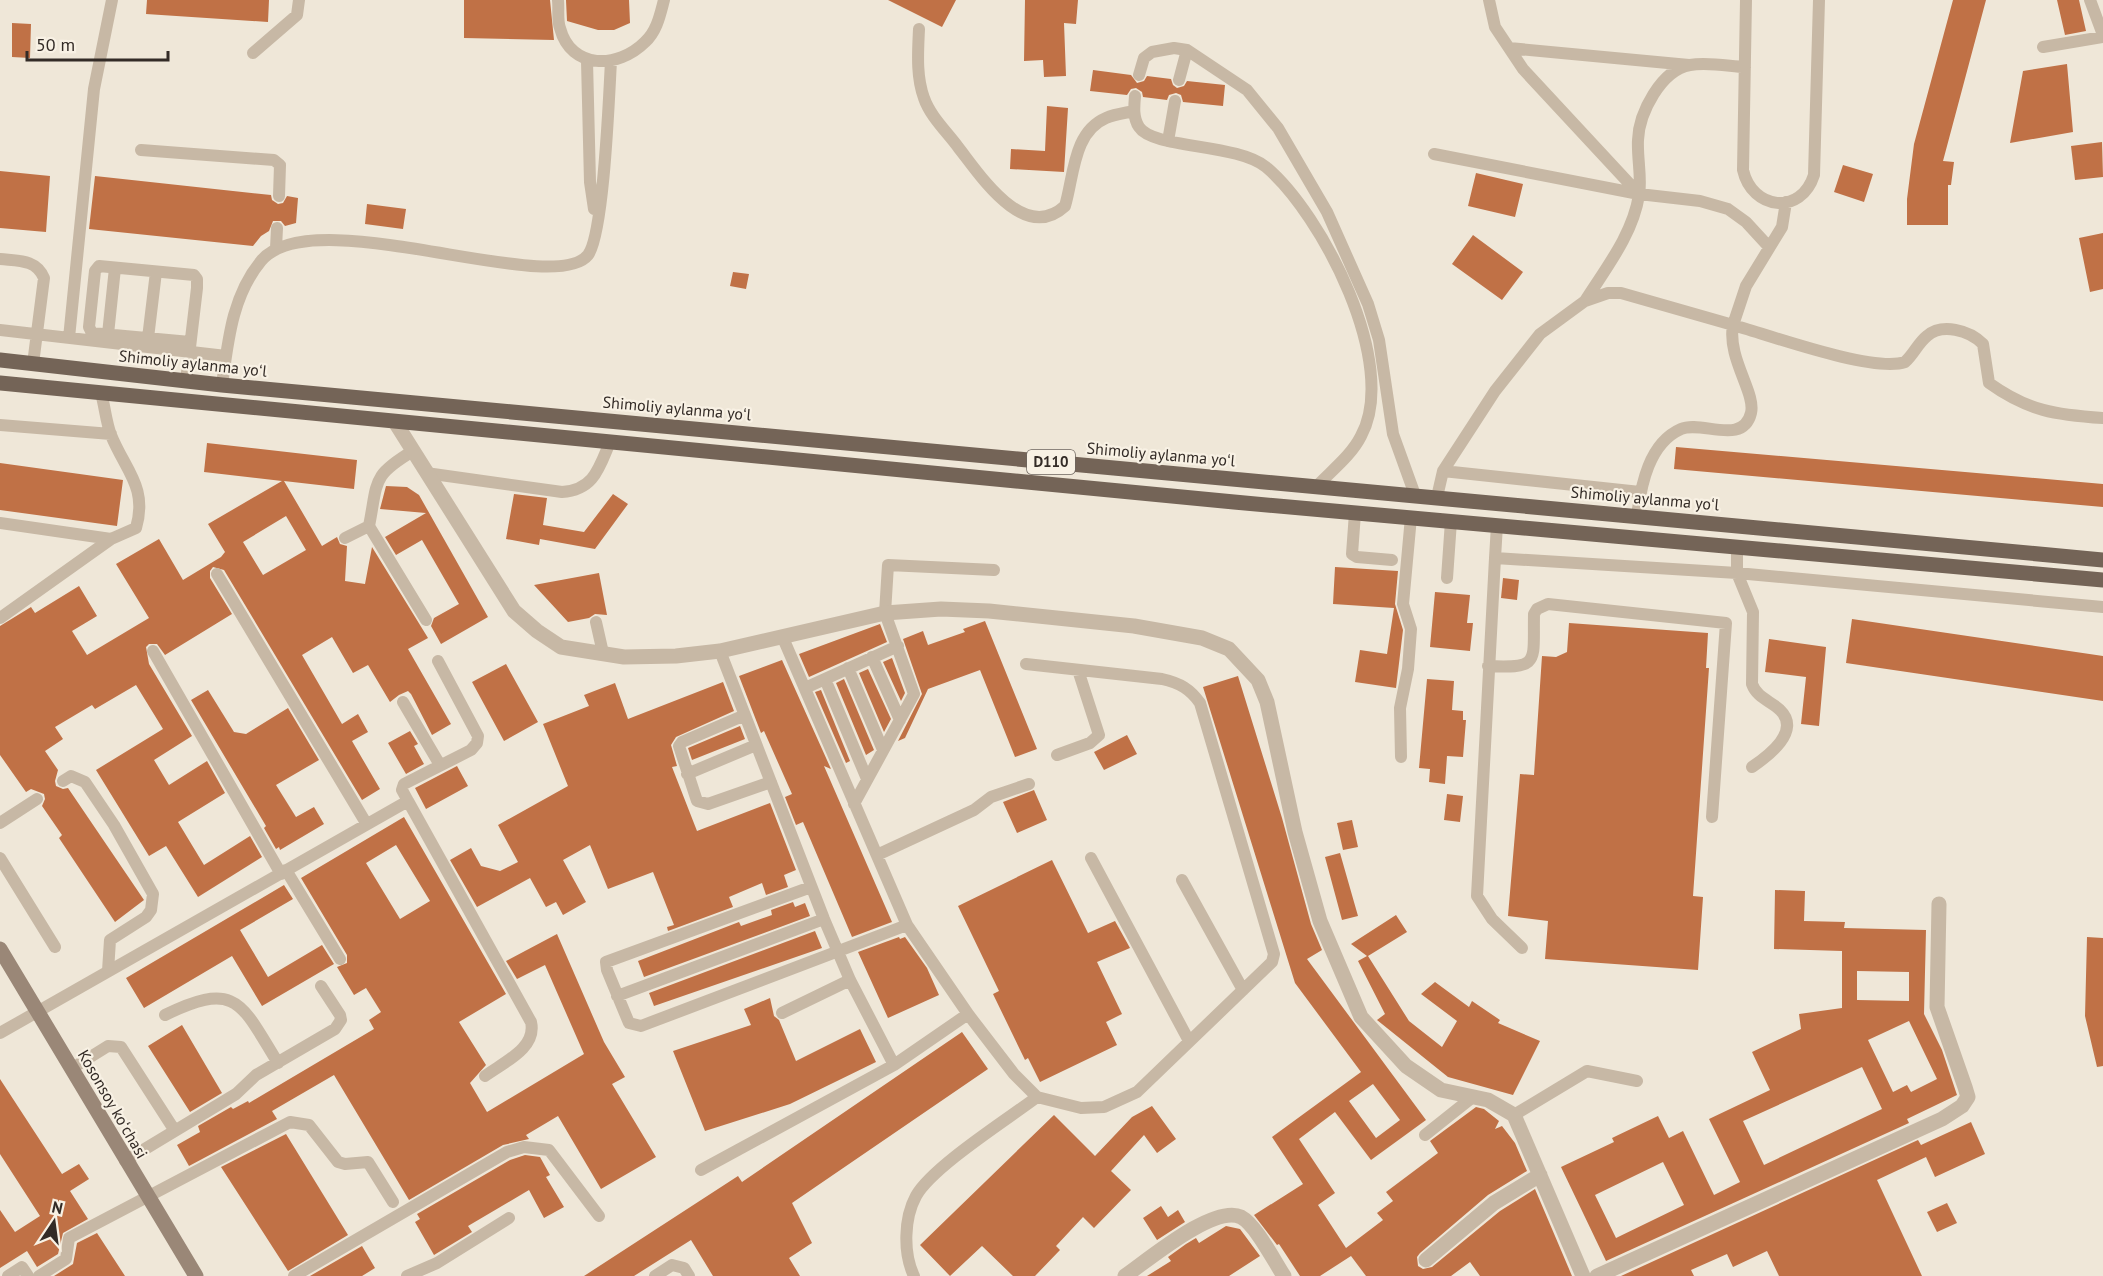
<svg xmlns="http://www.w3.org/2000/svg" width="2103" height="1276" viewBox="0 0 2103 1276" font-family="'PT Sans',sans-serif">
<rect width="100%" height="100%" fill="#efe7d8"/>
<path fill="#c07146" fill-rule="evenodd" d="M 147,0 L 269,0 L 268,22 L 146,14 Z
M 464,0 L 550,0 L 554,40 L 464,38 Z
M 566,0 L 629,0 L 630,23 L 614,30 L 598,30 L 567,21 Z
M 888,0 L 956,0 L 942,27 Z
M 1025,0 L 1078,0 L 1076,24 L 1064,23 L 1066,76 L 1044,77 L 1043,60 L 1024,61 Z
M 1953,0 L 1986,0 L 1943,161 L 1954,162 L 1951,185 L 1948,185 L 1948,225 L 1907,225 L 1907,199 L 1914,144 Z
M 2057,0 L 2079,0 L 2086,31 L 2065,35 Z
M 12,23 L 31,24 L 30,58 L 12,57 Z
M 2067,64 L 2073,132 L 2010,143 L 2023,71 Z
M 1093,70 L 1131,75 L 1137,83 L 1144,81 L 1147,76 L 1171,79 L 1173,85 L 1177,88 L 1184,86 L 1187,81 L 1225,85 L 1223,106 L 1183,102 L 1181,95 L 1176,93 L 1169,95 L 1167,100 L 1143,97 L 1142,92 L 1136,88 L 1131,89 L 1127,95 L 1090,91 Z
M 1047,106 L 1068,108 L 1064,172 L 1010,169 L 1011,149 L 1045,151 Z
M 2102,142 L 2103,177 L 2075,180 L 2071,146 Z
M 1843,165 L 1873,174 L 1864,202 L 1834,192 Z
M 0,171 L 50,176 L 46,232 L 0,228 Z
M 1476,173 L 1523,184 L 1515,217 L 1468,206 Z
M 95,176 L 271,195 L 272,200 L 278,204 L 283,203 L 287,196 L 298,198 L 296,223 L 285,226 L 281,221 L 273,221 L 269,231 L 261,236 L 253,246 L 89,229 Z
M 367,204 L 406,209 L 403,229 L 365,224 Z
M 2103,233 L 2103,289 L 2090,292 L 2079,238 Z
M 1473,235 L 1523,272 L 1502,300 L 1452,264 Z
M 733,272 L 749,274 L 746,289 L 730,286 Z
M 207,443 L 357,460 L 354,489 L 284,481 L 322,546 L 337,537 L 340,544 L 347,546 L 345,581 L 365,584 L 372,547 L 428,638 L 408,649 L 451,724 L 432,735 L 411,694 L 408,691 L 399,695 L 390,702 L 368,665 L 353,673 L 332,637 L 302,655 L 342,724 L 358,714 L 368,732 L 352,741 L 380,789 L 362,800 L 224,570 L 213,567 L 210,571 L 210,578 L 232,614 L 165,655 L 157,644 L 149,644 L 146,647 L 149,664 L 192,736 L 154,760 L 169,785 L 207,761 L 225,793 L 178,822 L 204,865 L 250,836 L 262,857 L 198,897 L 166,846 L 149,856 L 96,770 L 163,729 L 136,685 L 95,709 L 92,705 L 55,727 L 63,739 L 45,751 L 58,770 L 55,781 L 56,786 L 63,789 L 68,788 L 144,900 L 115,922 L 59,838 L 62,835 L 42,806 L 45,799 L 44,794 L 31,789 L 26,792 L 0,755 L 0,626 L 31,607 L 35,613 L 79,586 L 97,616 L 72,631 L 87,655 L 149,618 L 116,564 L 159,539 L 183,580 L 221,557 L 225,552 L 208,524 L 282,481 L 204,472 ZM 286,516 L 306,550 L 263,575 L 243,542 Z
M 1676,447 L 2103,484 L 2103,507 L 1674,469 Z
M 0,463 L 123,480 L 117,526 L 0,510 Z
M 386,486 L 407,487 L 419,495 L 488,617 L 441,644 L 431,626 L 434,618 L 459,604 L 422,540 L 396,555 L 385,537 L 426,513 L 380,509 Z
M 514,494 L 547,498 L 543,525 L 584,532 L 613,494 L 628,504 L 595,549 L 540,539 L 539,545 L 506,539 Z
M 1335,567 L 1398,571 L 1395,604 L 1403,630 L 1396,688 L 1355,682 L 1360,650 L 1387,654 L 1394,608 L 1333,604 Z
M 599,573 L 607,615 L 595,614 L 589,618 L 568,622 L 534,585 Z
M 1503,578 L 1519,580 L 1517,600 L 1501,598 Z
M 1435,592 L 1470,595 L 1467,623 L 1473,623 L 1470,651 L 1430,647 Z
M 1852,619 L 2103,656 L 2103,701 L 1846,663 Z
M 985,621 L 1037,749 L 1015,757 L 980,670 L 928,689 L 905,738 L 898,741 L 922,694 L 903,639 L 923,631 L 928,645 L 965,632 L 963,629 Z
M 1569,623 L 1708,633 L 1706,668 L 1709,668 L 1693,896 L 1703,897 L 1698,970 L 1545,959 L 1548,921 L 1508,916 L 1520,774 L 1534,775 L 1542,656 L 1556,657 L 1567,652 Z
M 880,624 L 887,642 L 809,677 L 799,654 Z
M 1769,639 L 1826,647 L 1819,726 L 1801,724 L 1806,677 L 1765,672 Z
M 892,658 L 905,693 L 901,701 L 883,662 Z
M 782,660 L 831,769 L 824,766 L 892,922 L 852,937 L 803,822 L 796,825 L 785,797 L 792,794 L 764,731 L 761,733 L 739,676 Z
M 506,664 L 538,722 L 504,741 L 472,682 Z
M 868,669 L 891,719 L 884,732 L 859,673 Z
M 1238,676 L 1282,818 L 1311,924 L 1322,950 L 1307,959 L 1426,1120 L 1371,1160 L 1335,1112 L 1299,1139 L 1335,1193 L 1318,1205 L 1346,1248 L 1383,1220 L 1377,1213 L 1393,1201 L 1386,1192 L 1438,1153 L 1430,1141 L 1476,1107 L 1484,1109 L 1499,1121 L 1495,1129 L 1502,1126 L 1515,1143 L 1527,1171 L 1488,1195 L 1420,1253 L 1417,1257 L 1418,1266 L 1423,1269 L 1432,1267 L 1500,1211 L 1535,1189 L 1572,1276 L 1480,1276 L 1470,1262 L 1451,1276 L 1366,1276 L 1351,1256 L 1320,1276 L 1300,1276 L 1279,1244 L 1277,1245 L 1254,1215 L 1303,1184 L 1272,1137 L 1361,1072 L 1295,983 L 1203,687 ZM 1373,1084 L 1400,1120 L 1376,1138 L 1349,1101 Z
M 844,679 L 874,750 L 866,755 L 836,683 Z
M 1427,679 L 1454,681 L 1452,710 L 1463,711 L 1463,720 L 1466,720 L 1463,757 L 1447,756 L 1445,784 L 1429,782 L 1430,769 L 1419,768 Z
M 723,682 L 734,711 L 676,737 L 671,745 L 677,766 L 672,767 L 697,831 L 770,803 L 796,870 L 784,875 L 788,887 L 766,895 L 762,883 L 729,897 L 733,907 L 668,931 L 667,927 L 674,925 L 653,872 L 608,889 L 590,845 L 563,860 L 586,902 L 563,915 L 556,902 L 546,907 L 530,878 L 477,907 L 450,860 L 471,848 L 481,866 L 500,871 L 518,862 L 498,825 L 568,786 L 543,724 L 589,706 L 584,695 L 615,683 L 628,719 Z
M 208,690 L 234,732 L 246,734 L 288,708 L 319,760 L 276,785 L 296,817 L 314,807 L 324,824 L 280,850 L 279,847 L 276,849 L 264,828 L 266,826 L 191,700 Z
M 821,690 L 850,761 L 846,763 L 815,692 Z
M 740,726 L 745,739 L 692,760 L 688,748 Z
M 410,731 L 418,744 L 414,746 L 424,764 L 406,774 L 388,743 Z
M 1127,735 L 1137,754 L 1104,770 L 1094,752 Z
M 457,766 L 468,786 L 426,809 L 415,788 Z
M 1034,790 L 1047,820 L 1017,833 L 1003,802 Z
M 1447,794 L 1463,796 L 1460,822 L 1444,820 Z
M 404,817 L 506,994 L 459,1022 L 486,1065 L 470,1083 L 487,1112 L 584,1054 L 545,965 L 517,979 L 506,961 L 557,934 L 604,1042 L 625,1077 L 612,1084 L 656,1157 L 601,1189 L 558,1116 L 526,1135 L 529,1139 L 503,1145 L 409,1200 L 334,1075 L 272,1111 L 277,1119 L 189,1166 L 177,1145 L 200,1132 L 198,1126 L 231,1107 L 233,1109 L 248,1101 L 249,1103 L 374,1029 L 369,1020 L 381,1012 L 366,988 L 354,995 L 337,967 L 347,963 L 347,955 L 301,878 ZM 396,845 L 430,901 L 400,919 L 366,863 Z
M 1352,820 L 1358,847 L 1343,850 L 1337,823 Z
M 1340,853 L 1358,916 L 1342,920 L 1325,857 Z
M 1052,860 L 1088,933 L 1115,921 L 1130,948 L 1097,962 L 1122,1014 L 1106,1022 L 1117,1045 L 1040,1082 L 1028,1058 L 1025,1060 L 993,994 L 999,991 L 958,906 Z
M 284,885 L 293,899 L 240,930 L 268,977 L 322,945 L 334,964 L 262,1006 L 232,956 L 144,1008 L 126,978 Z
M 1775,890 L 1805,891 L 1804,921 L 1845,922 L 1844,928 L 1926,930 L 1924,1014 L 1942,1050 L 1957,1095 L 1907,1119 L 1909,1123 L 1606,1261 L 1561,1167 L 1614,1142 L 1612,1138 L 1658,1116 L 1669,1138 L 1683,1131 L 1714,1195 L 1740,1182 L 1709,1119 L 1770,1090 L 1752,1052 L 1801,1029 L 1799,1014 L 1842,1008 L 1842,951 L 1774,949 ZM 1857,971 L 1909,972 L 1909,1001 L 1857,1000 ZM 1909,1021 L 1937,1079 L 1911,1092 L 1907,1085 L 1893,1092 L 1868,1040 ZM 1862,1067 L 1882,1109 L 1764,1165 L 1743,1121 ZM 1663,1162 L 1684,1205 L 1616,1238 L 1595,1195 Z
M 793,902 L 795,907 L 805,903 L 810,916 L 644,977 L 638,961 L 739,922 L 741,926 L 772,915 L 771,910 Z
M 1396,915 L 1407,932 L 1368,956 L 1409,1021 L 1442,1047 L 1457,1021 L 1421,994 L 1435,982 L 1469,1007 L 1472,1001 L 1500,1020 L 1498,1023 L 1540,1041 L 1513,1095 L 1448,1077 L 1377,1020 L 1385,1014 L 1358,961 L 1367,956 L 1351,944 Z
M 815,931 L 822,948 L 654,1006 L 649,993 Z
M 899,937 L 900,939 L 905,937 L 927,968 L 939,995 L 888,1018 L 858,952 Z
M 2087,937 L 2103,938 L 2103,1066 L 2097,1067 L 2085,1016 Z
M 770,998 L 774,1016 L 779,1020 L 796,1061 L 860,1029 L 876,1062 L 790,1104 L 705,1131 L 673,1051 L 751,1025 L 744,1009 Z
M 182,1025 L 222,1093 L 190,1112 L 148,1046 Z
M 962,1032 L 988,1069 L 792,1203 L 812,1243 L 789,1258 L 800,1276 L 713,1276 L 691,1240 L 634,1276 L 584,1276 L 738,1176 L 742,1182 Z
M 0,1079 L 62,1174 L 79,1164 L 89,1179 L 70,1191 L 88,1219 L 63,1233 L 58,1254 L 37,1267 L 27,1251 L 0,1268 L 0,1210 L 15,1232 L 40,1216 L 0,1154 Z
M 1152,1106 L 1176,1139 L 1157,1153 L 1144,1135 L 1111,1171 L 1131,1190 L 1094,1228 L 1083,1217 L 1056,1246 L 1060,1250 L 1035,1276 L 1013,1276 L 982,1246 L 950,1276 L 920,1245 L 1054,1115 L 1095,1156 L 1132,1117 Z
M 1971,1122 L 1985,1154 L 1935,1177 L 1926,1157 L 1877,1180 L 1922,1276 L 1779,1276 L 1767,1251 L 1733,1267 L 1727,1254 L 1691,1270 L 1694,1276 L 1621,1276 L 1918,1140 L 1921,1145 Z
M 286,1134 L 348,1235 L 288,1271 L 221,1167 Z
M 525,1155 L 540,1157 L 550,1175 L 546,1177 L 564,1207 L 544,1218 L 529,1190 L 468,1226 L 472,1232 L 434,1255 L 415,1222 L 420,1219 L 417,1214 L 510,1160 Z
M 1947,1203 L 1957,1223 L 1937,1232 L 1927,1212 Z
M 1161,1206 L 1168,1217 L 1178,1210 L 1185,1222 L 1157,1240 L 1143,1218 Z
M 1226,1226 L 1240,1229 L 1260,1256 L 1229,1276 L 1147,1276 L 1171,1261 L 1168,1257 L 1186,1244 L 1196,1238 L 1199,1243 Z
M 97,1233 L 125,1276 L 54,1276 L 73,1264 L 77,1243 Z
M 362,1246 L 375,1268 L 362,1276 L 310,1276 Z"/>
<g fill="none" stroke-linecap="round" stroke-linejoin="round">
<path stroke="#c7b8a5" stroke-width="12" d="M 558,0 C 559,9 557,20 560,28 C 571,70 618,69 645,42 C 657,31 660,15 664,0
M 1489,0 L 1495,27 L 1523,69 L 1639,194
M 1746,0 L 1743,170 C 1752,210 1801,216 1814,175 L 1819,0
M 2090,0 L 2103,35
M 919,29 C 918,52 916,76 924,98 C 930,116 947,132 958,147 C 980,175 1024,244 1065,206 C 1074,176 1073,132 1106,118 C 1115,114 1125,113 1134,111
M 2043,47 L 2103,37
M 1509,48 L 1689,65
M 253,53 L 297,15 L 299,0
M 587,61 L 590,182 L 594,209
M 1139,75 L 1144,58 L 1152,52 L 1174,48 L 1187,50 L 1247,90 L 1278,128 L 1327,212 L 1368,304 L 1379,340 L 1393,434 L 1415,495
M 1179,80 L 1187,50
M 1135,96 C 1134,107 1133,118 1139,127 C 1153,149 1237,143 1266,167 C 1322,214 1400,365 1361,436 C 1351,456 1331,471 1316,487
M 1168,141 L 1175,101
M 141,150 L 274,160 L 280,165 L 279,196
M 1434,154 L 1639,194 L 1700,201 L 1728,209 L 1746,222 L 1769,247
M 276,248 L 277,228
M 0,259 C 18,261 36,259 44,278 L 33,364
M 1585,301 C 1606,268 1633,234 1639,195 C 1642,178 1637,158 1638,140 C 1639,113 1661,70 1690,65 C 1707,62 1728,66 1745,67
M 0,330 L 226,356
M 108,334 L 115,268
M 69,338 L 94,89 L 112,0
M 148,338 L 156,272
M 186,381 L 197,288 L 197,279 L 194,275 L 99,266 L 95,271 L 89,327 L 92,333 L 190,342
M 222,385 C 228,341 232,296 261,261 C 312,199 553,299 588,255 C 604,234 609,95 611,61
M 0,425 L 111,434
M 1443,471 L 1640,492
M 426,473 L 562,492 C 594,490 599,468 610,442
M 1437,497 L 1443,471 L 1495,391 L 1540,334 L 1585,301 L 1608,293 L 1621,293 L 1733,325 L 1746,286 L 1782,227 L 1786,202
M 1355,513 L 1352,554 L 1357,557 L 1392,560
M 1637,516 C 1641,485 1649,443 1681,429 C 1701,420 1743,446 1751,413 C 1756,393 1727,358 1733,325 C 1769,335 1873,373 1905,362 C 1914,354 1918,343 1927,336 C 1942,323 1969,330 1983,344 L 1989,383 C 2028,411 2056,415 2103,418
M 0,523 L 111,539
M 369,526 L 426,620
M 345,538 L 369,526 C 378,481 371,476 413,451
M 1737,547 L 1737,573 L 1753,612 L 1752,684 C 1757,698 1771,701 1780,710 C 1802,731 1768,756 1752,767
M 1495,558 L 1497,525
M 217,574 L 366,823
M 1447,578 L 1451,521
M 0,618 L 111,539 L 136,528 C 148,487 125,470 111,435 C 106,422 105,407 101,393
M 596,622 L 603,653
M 783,638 L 907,925 L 641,1026 L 629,1023 L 607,970 L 606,962 L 811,887
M 153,651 L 281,874
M 720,651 L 824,919 L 850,980 L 894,1065
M 872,657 L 900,720
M 1026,664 L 1162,679 C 1180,683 1190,689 1200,703 L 1274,954 L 1272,962 L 1137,1092 L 1104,1107 L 1081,1108 L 1037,1097
M 1488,666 C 1541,669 1533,662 1534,614 L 1537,609 L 1548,604 L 1726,623 L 1712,817
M 848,668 L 883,750
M 825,679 L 867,779
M 805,688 L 898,646
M 403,702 L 440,765
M 745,715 L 682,742 L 679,746 L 697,801 L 708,804 L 771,782
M 1057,755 L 1090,743 L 1099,735 L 1078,670
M 1401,757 L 1400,708 L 1408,669 L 1411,629 L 1403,604 L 1411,517
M 687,774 L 756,745
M 63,781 L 71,776 L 85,782 L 114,825 L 153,894 L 151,910 L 146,917 L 110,940 L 108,971
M 408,801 L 531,1022 C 537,1048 504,1062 485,1076
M 854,804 L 914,694 L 885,613 L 888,565 L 994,570
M 0,823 L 37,799
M 877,855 L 974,810 L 991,797 L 1029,784
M 0,858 L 55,947
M 1091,858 L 1189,1041
M 286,870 L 340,959
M 1182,880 L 1243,990
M 907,925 L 968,1014
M 1522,948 L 1492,919 L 1477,896 L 1495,558 L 1737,573 L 2103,607
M 617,996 L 824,919
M 782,1013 L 850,980
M 165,1015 C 237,980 241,1003 278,1063
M 0,1033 L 408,801 L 402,790 L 404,784 L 471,750 L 477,743 L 478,736 L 438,661
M 71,1069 L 108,1046 L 121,1047 L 175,1131
M 1514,1115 L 1587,1071 L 1637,1081
M 1425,1135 L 1474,1096
M 125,1161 L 236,1094 L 256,1075 L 335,1029 L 341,1020 L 340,1015 L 321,986
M 701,1170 L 894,1065 L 968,1014 L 1014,1074 L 1037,1097 C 1008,1119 932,1167 916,1196 C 904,1218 903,1253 914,1276
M 8,1276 L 22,1267 L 28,1276
M 39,1276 L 66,1259 L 69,1238 L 290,1122 L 309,1125 L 338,1162 L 345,1164 L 368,1162 L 393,1202
M 294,1276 L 507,1152 L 524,1147 L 549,1150 L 599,1216
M 407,1276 L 437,1263 L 509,1218
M 655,1276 L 672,1265 L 684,1268 L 689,1276"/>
<path stroke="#c7b8a5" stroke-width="15" d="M 395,422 L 514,611 L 537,631 L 561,647 L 624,657 L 676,656 L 720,651 L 885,613 L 941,609 L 989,611 L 1134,626 L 1202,638 L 1229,649 L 1258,680 L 1267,702 L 1295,832 L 1320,921 L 1361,1017 L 1406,1066 L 1441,1090 L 1488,1100 L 1514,1115 L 1583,1276
M 1426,1260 L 1494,1203 L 1540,1175
M 1125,1276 C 1147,1261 1214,1204 1241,1217 C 1256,1225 1274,1261 1284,1276
M 1597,1276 L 1942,1119 L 1962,1106 L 1968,1097 L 1965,1087 L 1937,1007 L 1939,904"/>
<path stroke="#9a8777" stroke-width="15" d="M 0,949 L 196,1276"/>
<path stroke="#746457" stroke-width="15" d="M 0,360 L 222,385 L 2103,560
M 0,383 L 1234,502 L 2103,580"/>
</g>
<g text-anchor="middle" stroke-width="4.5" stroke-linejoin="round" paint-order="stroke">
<rect fill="#f8f1e4" stroke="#6e665f" stroke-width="1.5" x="1027" y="450" width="48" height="24" rx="4.5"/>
<g font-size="15" font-weight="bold" fill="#332b26">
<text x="1051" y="467">D110</text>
</g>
<g font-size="16" fill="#332b26" stroke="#f8f1e4">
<text transform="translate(193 363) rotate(6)" y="6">Shimoliy aylanma yoʻl</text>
<text transform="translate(677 408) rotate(5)" y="6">Shimoliy aylanma yoʻl</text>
<text transform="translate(1161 454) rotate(5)" y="6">Shimoliy aylanma yoʻl</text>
<text transform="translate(1645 498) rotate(5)" y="6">Shimoliy aylanma yoʻl</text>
<text transform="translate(113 1104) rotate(60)" y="6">Kosonsoy koʻchasi</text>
</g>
</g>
<g transform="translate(54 1222) rotate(13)" stroke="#f8f1e4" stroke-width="4.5" paint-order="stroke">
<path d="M0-4.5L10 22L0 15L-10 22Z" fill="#332b26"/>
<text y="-9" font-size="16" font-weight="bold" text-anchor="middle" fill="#332b26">N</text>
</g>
<path d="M27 51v9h141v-9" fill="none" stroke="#332b26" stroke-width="3"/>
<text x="36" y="51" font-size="18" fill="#332b26" stroke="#f8f1e4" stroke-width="4.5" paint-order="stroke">50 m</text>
</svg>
